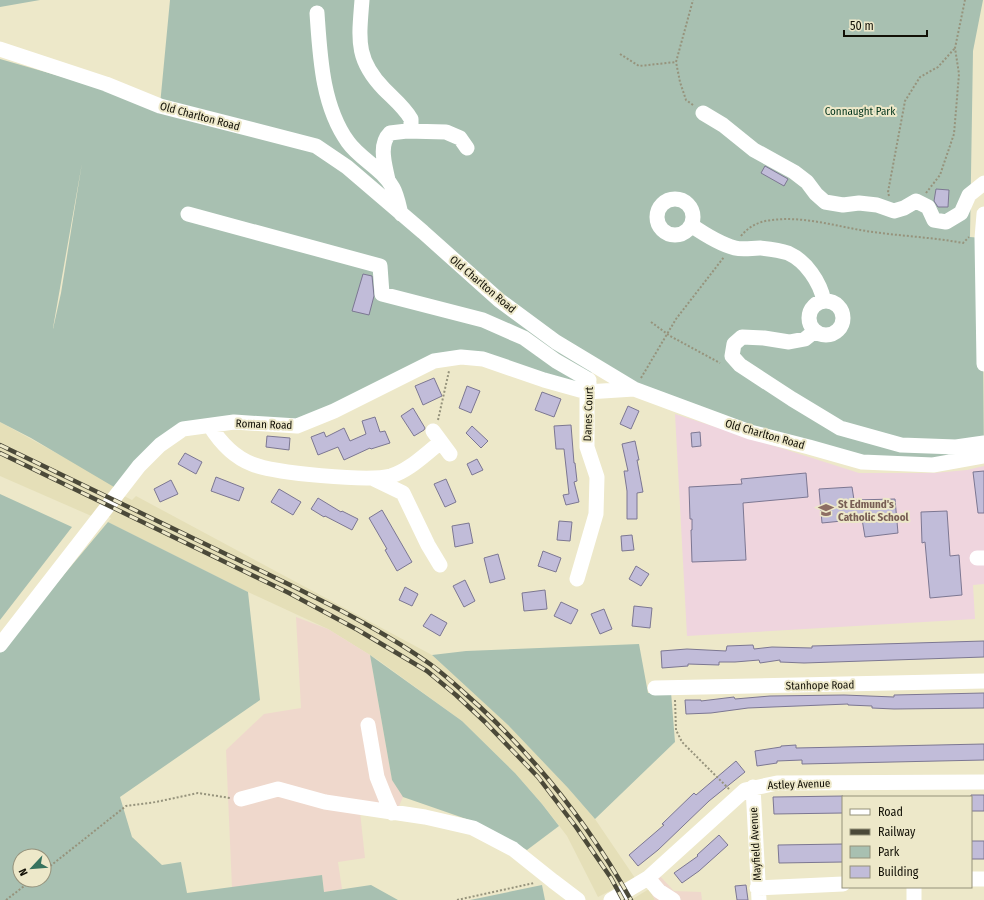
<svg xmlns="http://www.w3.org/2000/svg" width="984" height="900" viewBox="0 0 984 900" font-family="'Fira Sans Condensed',sans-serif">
<rect width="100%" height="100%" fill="#ede8c9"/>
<path fill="#e5dfb8" d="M 0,422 L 122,489 L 118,493 L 132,500 L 136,496 L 432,655 L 508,725 L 568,788 L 595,819 L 635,878 L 598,897 L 567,836 L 543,805 L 515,773 L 462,721 L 378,660 L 328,629 L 248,592 L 108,522 L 111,518 L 101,513 L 96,518 L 0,476 Z
M 649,889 L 655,900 L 631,900 Z"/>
<path fill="#efd8cc" d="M 296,617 L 328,629 L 370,655 L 392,780 L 403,797 L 393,820 L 360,812 L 365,858 L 338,862 L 342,889 L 324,892 L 322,875 L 232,888 L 226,750 L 264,714 L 301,708 Z
M 658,874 L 674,891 L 701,892 L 702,900 L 655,900 L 646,884 Z"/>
<path fill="#efd5de" d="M 675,414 L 859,473 L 934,473 L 967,470 L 984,466 L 984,584 L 973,585 L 975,619 L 687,636 Z"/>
<path fill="#a8c0b1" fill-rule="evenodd" d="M 0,0 L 40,0 L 0,7 Z
M 170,0 L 983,0 L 973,51 L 970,237 L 982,238 L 984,462 L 862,462 L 750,432 L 594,365 L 589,380 L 587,392 L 461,357 L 297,426 L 180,424 L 114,487 L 31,438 L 0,422 L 0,59 L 160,105 ZM 82,163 L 61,293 L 53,329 L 53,328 Z
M 0,494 L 72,527 L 0,620 Z
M 108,522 L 248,592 L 260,700 L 120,797 L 132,837 L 162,865 L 181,862 L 187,893 L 322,875 L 324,892 L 371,885 L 398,900 L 0,900 L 0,651 ZM 20,856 L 44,856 L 44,880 L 20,880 Z
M 639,644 L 648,693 L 671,692 L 675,742 L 595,819 L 568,788 L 508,725 L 432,655 L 466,651 Z
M 370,655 L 462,721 L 515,773 L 542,804 L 559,826 L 527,850 L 475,822 L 403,797 L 392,780 Z
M 542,885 L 545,900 L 470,900 Z"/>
<path fill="#c1bcd9" stroke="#7c7792" d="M 765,166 L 788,179 L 784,186 L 761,173 Z
M 936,189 L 949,190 L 948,207 L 938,207 L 934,201 Z
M 363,274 L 372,276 L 374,296 L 369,315 L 352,311 Z
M 434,378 L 442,396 L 423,405 L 415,386 Z
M 467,386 L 480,391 L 471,413 L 459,408 Z
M 542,392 L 561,399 L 554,417 L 535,410 Z
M 628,406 L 639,411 L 631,429 L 620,424 Z
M 413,408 L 425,428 L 424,430 L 414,436 L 401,416 Z
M 375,417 L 380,432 L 385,431 L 390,443 L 371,449 L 370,448 L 344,460 L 338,447 L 318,455 L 311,437 L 324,432 L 326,437 L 344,428 L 350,441 L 366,434 L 362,421 Z
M 571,425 L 574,463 L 575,463 L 577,481 L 574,482 L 579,502 L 566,505 L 563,495 L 569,494 L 564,449 L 556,449 L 554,426 Z
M 472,426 L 488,441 L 481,448 L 466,433 Z
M 700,432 L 701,446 L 692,447 L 691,433 Z
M 267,436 L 290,438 L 289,450 L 266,447 Z
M 635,441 L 639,460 L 637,460 L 643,492 L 637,493 L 637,519 L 627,519 L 627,491 L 624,471 L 628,471 L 622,444 Z
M 185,453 L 202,462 L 196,474 L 178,464 Z
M 477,459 L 483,470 L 472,475 L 467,464 Z
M 984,471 L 984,513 L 978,513 L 973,472 Z
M 806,473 L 808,497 L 743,503 L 746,560 L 692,562 L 691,530 L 692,530 L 692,519 L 690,519 L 689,487 L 742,484 L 741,479 Z
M 216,477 L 244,488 L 239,501 L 211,491 Z
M 446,479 L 456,502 L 445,507 L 434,484 Z
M 171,480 L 178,494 L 160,502 L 154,489 Z
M 852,487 L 854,500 L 895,499 L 898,533 L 865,537 L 862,519 L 822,523 L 819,489 Z
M 279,489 L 301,502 L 293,515 L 271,502 Z
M 318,498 L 341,512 L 342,511 L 358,519 L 352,530 L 325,516 L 324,517 L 311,509 Z
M 382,510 L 412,562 L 397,571 L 385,550 L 387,549 L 369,518 Z
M 947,511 L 950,556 L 959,555 L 962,595 L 930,598 L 925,542 L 922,543 L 921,512 Z
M 559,521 L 572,522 L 570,541 L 557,540 Z
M 469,523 L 473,543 L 455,547 L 452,526 Z
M 632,535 L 634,550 L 622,551 L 621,536 Z
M 543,551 L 561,558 L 556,572 L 538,566 Z
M 498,554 L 505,579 L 490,583 L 484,558 Z
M 636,566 L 649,574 L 641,586 L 629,579 Z
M 465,580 L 475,601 L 464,607 L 453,586 Z
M 405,587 L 418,594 L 412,606 L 399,600 Z
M 545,590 L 547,609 L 524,611 L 522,593 Z
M 561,602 L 578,610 L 571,624 L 554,616 Z
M 634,606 L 652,608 L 650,628 L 632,626 Z
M 604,609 L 612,629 L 600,634 L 591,614 Z
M 431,614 L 447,623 L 440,636 L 423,626 Z
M 984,641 L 984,657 L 804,663 L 780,662 L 780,660 L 760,663 L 759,660 L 735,662 L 719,662 L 719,665 L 688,664 L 688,666 L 662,668 L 661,651 L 687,649 L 726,651 L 727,646 L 753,645 L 754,649 L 772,647 L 812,648 L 812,646 Z
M 984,693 L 984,708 L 894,709 L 872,708 L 872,706 L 848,705 L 848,704 L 748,708 L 711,713 L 686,714 L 685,700 L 701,700 L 701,701 L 734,697 L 735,699 L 770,696 L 844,695 L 894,697 L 894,695 Z
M 984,744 L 984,760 L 802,764 L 802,760 L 777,761 L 777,763 L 757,766 L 755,751 L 781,747 L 781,746 L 796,745 L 796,748 Z
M 736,761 L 745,772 L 709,801 L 658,850 L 638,866 L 629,855 L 664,825 L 662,824 L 694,793 L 696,795 Z
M 971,795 L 984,795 L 984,811 L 971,811 Z
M 843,796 L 843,813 L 774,814 L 773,797 Z
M 719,835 L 728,845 L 699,871 L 682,883 L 674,873 L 698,856 L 697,855 Z
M 971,841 L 984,841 L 984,859 L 971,859 Z
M 843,844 L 843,862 L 779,863 L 778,845 Z
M 746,885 L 748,900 L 737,900 L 735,886 Z"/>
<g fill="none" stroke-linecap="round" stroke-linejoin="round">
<path stroke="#96937c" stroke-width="2" stroke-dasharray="2 2" stroke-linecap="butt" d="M 620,54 L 639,66 L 676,62
M 693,105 L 686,100 L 680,82 L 676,62 L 693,0
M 926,193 L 940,175 L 954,134 L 959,74 L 955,48 L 965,0
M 889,196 L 888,192 L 905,101 L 920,77 L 938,67 L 955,48
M 741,236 C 749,226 760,221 772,220 C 804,216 835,226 866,231 C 898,236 931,237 963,243 L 969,237
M 651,322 L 670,336 L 720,363
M 641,378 L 676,319 L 724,257
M 438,420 L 449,371
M 675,700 L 676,730 L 682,742 L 729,789
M 44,871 L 126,806 L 156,802 L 198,793 L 230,798
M 6,900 L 32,880
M 457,900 L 534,883"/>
<path stroke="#fff" stroke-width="15" d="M 362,0 C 359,39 355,59 384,89 C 394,99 405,108 411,119 L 411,128 L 407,131 L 390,133 C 378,145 385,165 388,180
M 317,13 C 320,56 322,106 348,142 C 360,159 383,169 393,188 C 397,195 399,206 401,214
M 0,49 L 106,84 L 160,106 L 316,146 L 347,167 L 423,232 L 499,300 L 556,342 L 634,389 L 750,432 L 809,447 L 862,462 L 933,465 L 984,456
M 703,113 L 723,125 L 754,150 L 794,172 L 807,182 L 816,194 L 825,202 L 843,205 L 859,203 L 877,205 L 894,211 L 904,208 L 916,201 L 928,207 L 934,220 L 946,222 L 961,213 L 969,195 L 984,183
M 407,131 L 446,132 L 460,138 L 467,148
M657 217a18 18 0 1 1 36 0a18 18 0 1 1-36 0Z
M 188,214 L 380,266 L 382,294 L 483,320 L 524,338 L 556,361 L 589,380
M 984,214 L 982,238 L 984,364
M 691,225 C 704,234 720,244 735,248 C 743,250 752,248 760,248 C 769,249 779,250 788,253 C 806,261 820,282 824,301
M809 318a17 17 0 1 1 34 0a17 17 0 1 1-34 0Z
M 815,331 L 805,339 L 789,342 L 764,338 L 742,337 L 734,344 L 732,356 L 740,365 L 792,399 L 840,428 L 901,445 L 956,447 L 984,443
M 210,426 C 220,442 234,457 252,464 C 274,473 368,482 391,476 C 410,470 425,454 441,442
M 433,431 L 450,454
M 374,479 L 403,493 L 428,545 L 440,565
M 977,558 L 984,558
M 577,579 L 596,514 L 597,477 L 587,447 L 587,392 L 589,383
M 0,645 L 139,466 L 160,445 L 183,429 L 234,422 L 297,426 L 334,411 L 434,361 L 461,357 L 483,359 L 544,380 L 587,392 L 634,389
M 655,688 L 984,681
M 368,725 L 377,777 L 385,797 L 392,813
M 753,787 L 759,900
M 241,799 L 278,789 L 325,802 L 425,817 L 473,828 L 513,849 L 553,881 L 578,900
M 648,878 L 659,891 L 673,900
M 971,879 L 984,879
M 914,887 L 914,900
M 757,888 L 843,884
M 611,900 L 648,878 L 745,790 L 777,783 L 984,782"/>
<g stroke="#4b4939" stroke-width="4.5">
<path id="rail" d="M 0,445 C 77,482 153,519 230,556 C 297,588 370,622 430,664 C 448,677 463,692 479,706 C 539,762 591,828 631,900
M 0,453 L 289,593 L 358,630 L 427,671 L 456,695 L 485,722 L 538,777 L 576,827 L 611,878 L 623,900"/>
</g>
<use href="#rail" stroke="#ede8c9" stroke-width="3" stroke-dasharray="9" stroke-linecap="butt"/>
</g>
<defs>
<g id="school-bare" transform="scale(1.2)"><path d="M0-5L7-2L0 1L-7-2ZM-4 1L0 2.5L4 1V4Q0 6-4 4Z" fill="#8d6e63" stroke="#ede8c9" stroke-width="2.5" paint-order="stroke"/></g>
</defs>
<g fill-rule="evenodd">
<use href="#school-bare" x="826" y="510"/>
</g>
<g text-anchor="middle" stroke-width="4" stroke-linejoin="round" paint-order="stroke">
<g font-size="11" fill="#00331b" stroke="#ede8c9">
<text x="860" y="115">Connaught Park</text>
</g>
<g font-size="11" fill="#121006" stroke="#ede8c9">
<text transform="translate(200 116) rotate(15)" y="4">Old Charlton Road</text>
<text transform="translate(483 284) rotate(40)" y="4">Old Charlton Road</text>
<text transform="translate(588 414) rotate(-88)" y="4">Danes Court</text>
<text transform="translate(264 424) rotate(2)" y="4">Roman Road</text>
<text transform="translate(765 434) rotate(16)" y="4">Old Charlton Road</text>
<text transform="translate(820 685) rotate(-1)" y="4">Stanhope Road</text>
<text transform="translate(799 784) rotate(-2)" y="4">Astley Avenue</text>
<text transform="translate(755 844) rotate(-93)" y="4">Mayfield Avenue</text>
</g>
<g font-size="11" font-weight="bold" fill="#785e54" stroke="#ede8c9" text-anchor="start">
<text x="838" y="508">St Edmund's<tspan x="838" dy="13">Catholic School</tspan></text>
</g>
</g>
<rect x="842" y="796" width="130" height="92" fill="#ede8c9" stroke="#95927b"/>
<rect x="850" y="809" width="20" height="6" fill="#ffffff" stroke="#95927b"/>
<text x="878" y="816" font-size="12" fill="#121006">Road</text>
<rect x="850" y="829" width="20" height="6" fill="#4b4939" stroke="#95927b"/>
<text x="878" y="836" font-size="12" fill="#121006">Railway</text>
<rect x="850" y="846" width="20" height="12" fill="#a8c0b1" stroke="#95927b"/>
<text x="878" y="856" font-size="12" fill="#121006">Park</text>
<rect x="850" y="866" width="20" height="12" fill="#c1bcd9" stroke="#95927b"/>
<text x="878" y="876" font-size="12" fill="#121006">Building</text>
<g transform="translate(32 868) rotate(244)"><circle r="19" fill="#ede8c9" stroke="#95927b"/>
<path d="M0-3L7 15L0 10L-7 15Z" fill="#37735e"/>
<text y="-6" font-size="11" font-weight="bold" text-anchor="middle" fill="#121006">N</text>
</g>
<path d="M844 30v6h83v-6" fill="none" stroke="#121006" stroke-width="2"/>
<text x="850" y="30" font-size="12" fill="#121006" stroke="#ede8c9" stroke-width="3" paint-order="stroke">50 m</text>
</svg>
